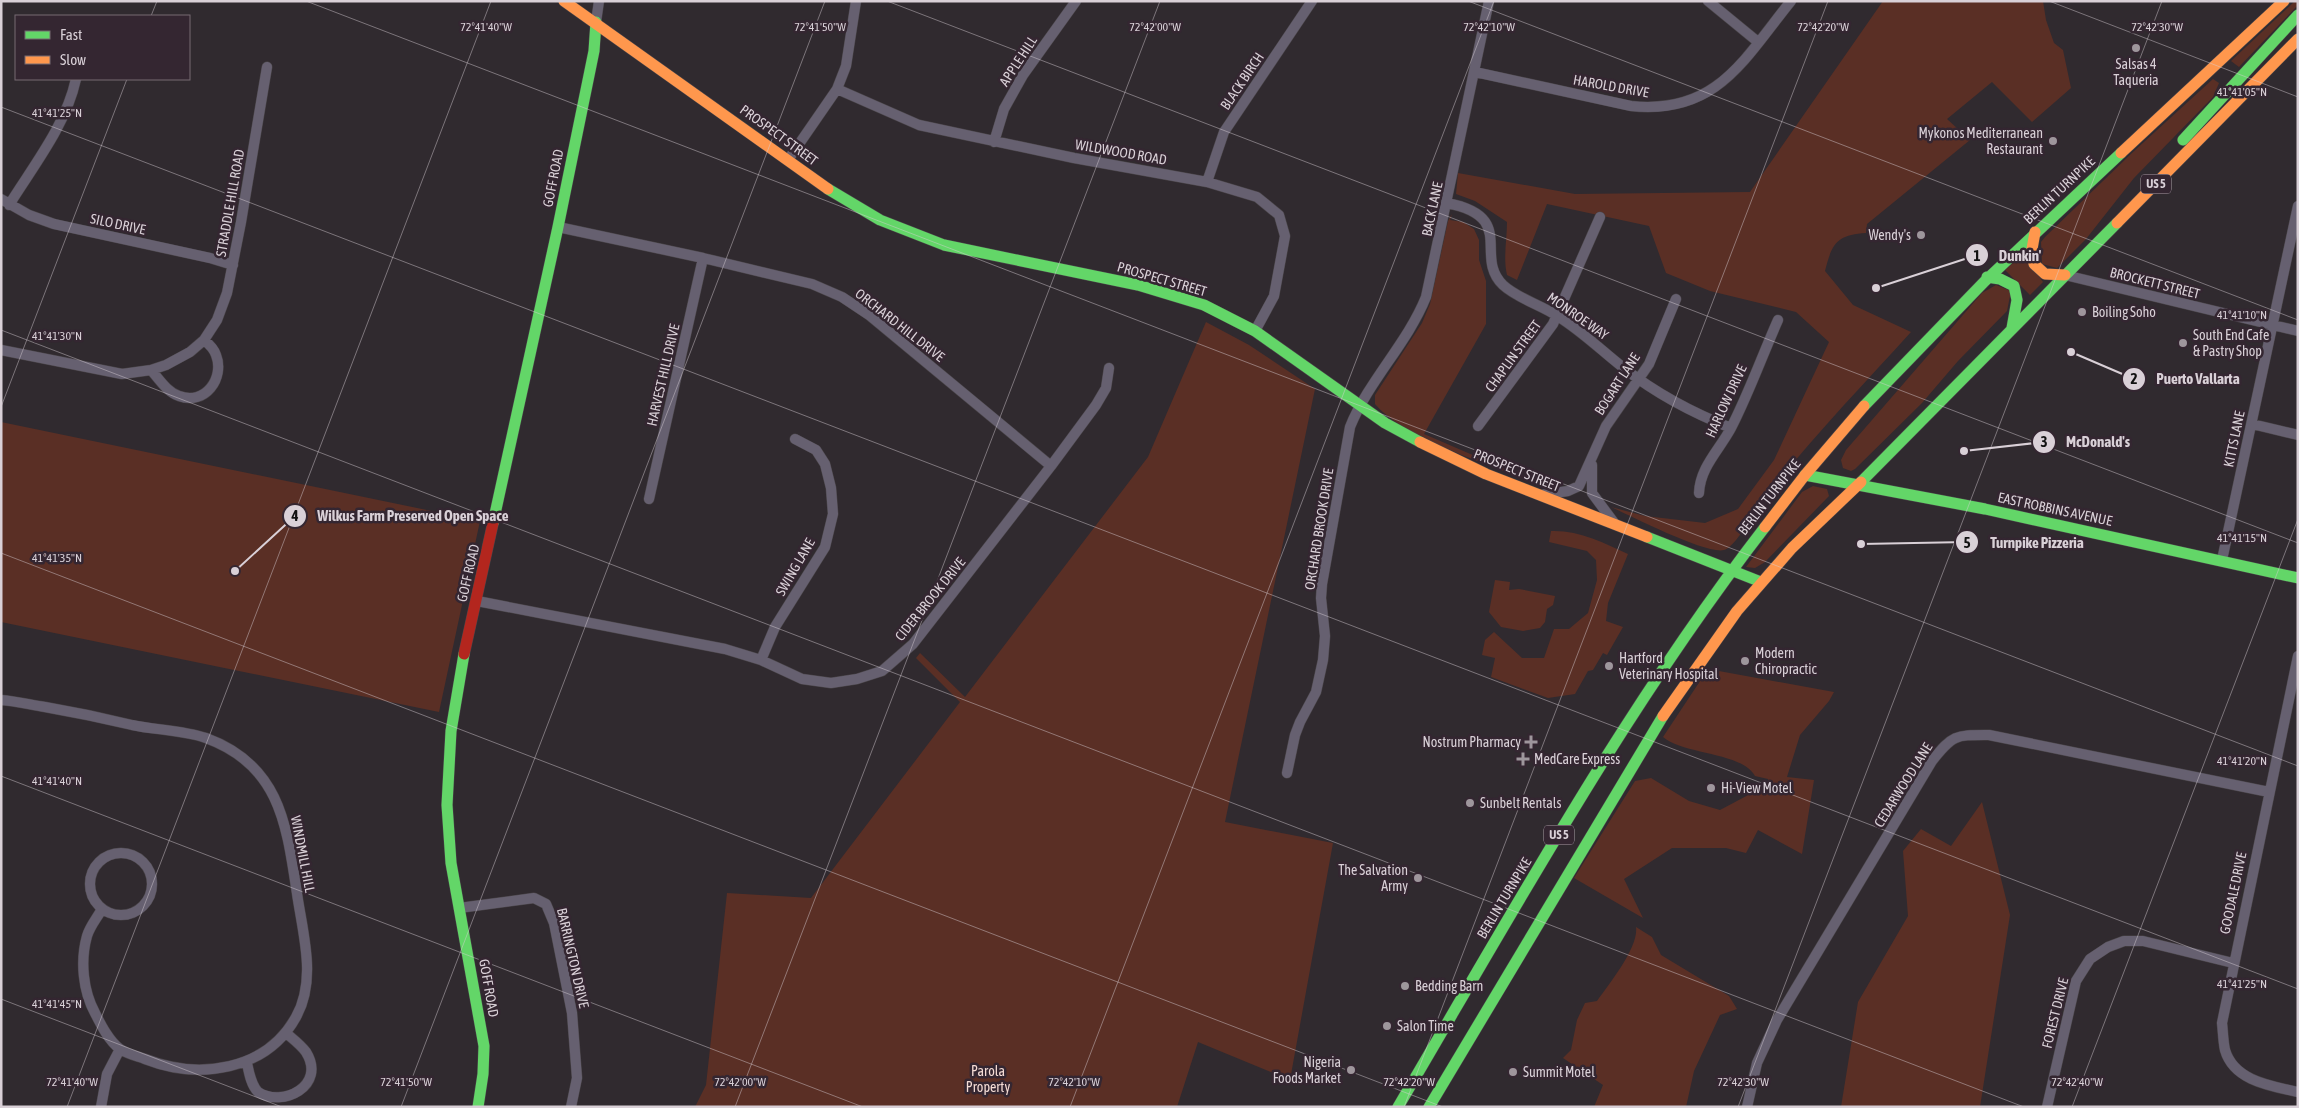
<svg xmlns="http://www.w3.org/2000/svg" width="2299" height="1108" viewBox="0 0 2299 1108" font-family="'Asap Condensed',sans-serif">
<rect width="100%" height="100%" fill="#302a2f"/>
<path fill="#5a2f25" d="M 1883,1 L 2043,1 L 2046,20 L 2054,43 L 2063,50 L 2071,88 L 2032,122 L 1992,82 L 1947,119 L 1970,140 L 1867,224 L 1866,233 C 1837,235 1832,243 1825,271 L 1853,305 L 1911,332 C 1861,387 1809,441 1763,500 C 1755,511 1735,548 1724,550 C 1707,555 1631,516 1611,507 L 1645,516 L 1705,523 L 1738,509 L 1774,460 L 1829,342 L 1796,312 L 1710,291 L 1666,273 L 1649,226 L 1547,204 L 1517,280 L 1507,275 C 1503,258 1507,240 1507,222 L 1475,201 L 1456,194 L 1458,173 L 1575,194 L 1750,192 Z
M 2295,1 L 2298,1 L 2298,5 L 2239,67 L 2231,61 Z
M 2213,79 L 2219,83 L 2213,97 L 2134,178 L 2086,239 L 2057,268 L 2042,264 L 2041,242 L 2045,237 L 2133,152 Z
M 1452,214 L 1450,220 L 1463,222 L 1474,229 L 1479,240 L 1479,260 L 1486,281 L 1486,324 L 1424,434 L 1540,484 C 1497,468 1403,438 1375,404 L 1375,395 L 1422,323 L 1430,304 L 1448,221 Z
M 2023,254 L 2043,282 L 2030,295 L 2005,270 Z
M 1996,285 L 2011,291 L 2007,311 L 1958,361 L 1922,403 L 1855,469 L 1851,471 L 1843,468 L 1841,460 L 1846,450 L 1982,293 Z
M 1206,322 L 1249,345 L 1315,389 L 1225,822 L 1333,843 L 1290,1080 L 1198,1042 L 1177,1107 L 695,1107 L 706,1085 L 727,893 L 811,898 L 960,702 L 916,658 L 920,653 L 965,697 L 1148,457 Z
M 1,422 L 480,521 L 439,712 L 1,622 Z
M 1813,486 L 1827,489 L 1829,496 L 1765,562 L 1755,568 L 1746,567 L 1802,492 Z
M 1551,531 C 1579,530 1604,543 1628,554 L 1608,603 L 1606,621 L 1623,627 L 1607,655 L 1603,653 L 1593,670 L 1588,671 L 1575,694 L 1548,698 L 1491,677 L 1495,658 L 1482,655 L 1485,640 L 1494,632 L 1522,658 L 1544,658 L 1554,629 L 1569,629 L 1588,613 L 1597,580 L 1596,560 L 1587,551 L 1549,542 Z
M 1495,580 L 1510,582 L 1509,590 L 1519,589 L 1555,596 L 1553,605 L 1547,609 L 1545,622 L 1540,628 L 1523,631 L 1501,627 L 1489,612 Z
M 1708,669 L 1834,692 L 1829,701 L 1800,735 L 1787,777 L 1814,780 L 1802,854 L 1758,830 L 1746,853 L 1726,848 L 1672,848 L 1624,879 L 1643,918 L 1574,878 L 1635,781 L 1651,778 L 1689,801 L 1720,810 L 1769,784 L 1768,779 L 1755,776 C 1742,752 1684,755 1663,737 Z
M 1982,802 L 2010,915 L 1980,1107 L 1841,1107 L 1858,1002 L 1908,916 L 1903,851 L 1921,829 L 1951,846 Z
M 1636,927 L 1652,937 L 1661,955 L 1729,996 L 1737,1009 L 1720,1015 L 1694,1071 L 1686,1107 L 1594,1107 L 1603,1085 L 1563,1058 L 1571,1050 L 1577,1020 L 1585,1003 L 1597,1001 C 1609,984 1639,947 1636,927 Z"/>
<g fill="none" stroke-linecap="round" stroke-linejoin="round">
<g stroke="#4a4549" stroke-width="11">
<path id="street" d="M 1708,1 L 1758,42
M 596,22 L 599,1
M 1475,72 L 1631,106 C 1717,115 1744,59 1791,1
M 837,89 L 919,125 L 1074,158 L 1207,182 L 1257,197 L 1279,215 L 1285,236 L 1274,296 L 1255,331
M 994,142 L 1004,109 L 1023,75 L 1076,1
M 788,160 L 837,89 L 846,66 L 856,1
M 1207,182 L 1224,132 L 1312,1
M 1,199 L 29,215 L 54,224 L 210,258 L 233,265
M 1447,203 C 1518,217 1473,256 1503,285 C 1518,299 1542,305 1559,317 C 1583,332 1603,352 1625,369 C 1657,394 1693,413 1731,428
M 9,205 C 34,165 66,125 76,79
M 558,227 L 703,258 L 812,284 L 842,297 L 869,315 L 1051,466
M 2065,275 L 2298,331
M 1,350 L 122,374 L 151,370 L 166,365 L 190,352 L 204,340 L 217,320 L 227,293 L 241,222 L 267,67
M 151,370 C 159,379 167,392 179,396 C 205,406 225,378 216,355 C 214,349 209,344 204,340
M 2252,424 L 2298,435
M 1478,426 L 1553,324 L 1600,217
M 1592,465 L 1592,493 L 1615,524
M 1699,493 C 1700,467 1720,449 1731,428 C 1749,393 1762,356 1778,320
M 1541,495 L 1568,491 L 1579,486 L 1606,426 L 1649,364 L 1676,299
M 649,499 L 703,258
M 2222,560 L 2298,206
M 477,601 L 725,649 L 761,660 L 802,679 L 831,683 L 857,679 L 882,671 L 913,644 L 1051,466 L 1096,405 L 1106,388 L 1109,368
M 2298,656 L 2222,1023 C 2223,1031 2223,1041 2225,1050 C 2234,1081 2271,1086 2298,1092
M 761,660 L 775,627 L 825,547 L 833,514 L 831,488 L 825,464 L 816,450 L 795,439
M 1,700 C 16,701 31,705 45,707 C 74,712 103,718 132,725 C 155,730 183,730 206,738 C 283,766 287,830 298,900 C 304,938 316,981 296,1017 C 266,1071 199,1080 145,1059 C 137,1056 127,1054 120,1049 C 109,1041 101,1025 95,1013 C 83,991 80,961 87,936 C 90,926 97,918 102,909
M 1287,773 L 1295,735 L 1300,722 L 1316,692 L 1323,660 L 1325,636 L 1321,598 L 1322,584 L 1350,427 C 1369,380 1407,344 1426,297 L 1489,1
M90 884a31 31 0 1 1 62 0a31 31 0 1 1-62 0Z
M 459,908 L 534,898 L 546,904 L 554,923 L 572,1013 L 577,1078 L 571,1107
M 247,1063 C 249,1073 251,1085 258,1092 C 282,1108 327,1086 306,1052 C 301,1045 293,1039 286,1033
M 101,1107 L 107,1074 L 120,1049
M 1747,1107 L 1757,1063 L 1777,1020 L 1932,761 C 1953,734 1956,735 1989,735 L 2269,792
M 2047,1107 L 2076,981 L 2090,959 L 2108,947 L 2124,941 L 2143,941 L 2233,963"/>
</g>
<g stroke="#4a4549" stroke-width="12">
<path id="fast" d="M 2183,140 L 2298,15
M 828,189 L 880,220 L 944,245 L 1138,285 L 1204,305 L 1255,331 L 1385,423 L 1420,442
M 1987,277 L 2000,279 L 2014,286 L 2017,300 L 2012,328
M 1864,406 L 1985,281 L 2121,153
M 1805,475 L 1985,509 L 2298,578
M 1861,482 L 2117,223
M 493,523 L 558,227 L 594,51 L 596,22
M 1647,537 L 1761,582
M 464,654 L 451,731 L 447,805 L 451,863 L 484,1046 L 483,1074 L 478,1107
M 1398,1107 C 1514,910 1625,708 1765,527
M 1429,1107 L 1663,716"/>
</g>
<g stroke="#4a4549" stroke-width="12">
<path id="slow" d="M 564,1 L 828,189
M 2121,153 L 2284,1
M 2117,223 L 2298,39
M 2035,232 L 2032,249 L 2034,264 L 2045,274 L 2065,275
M 1420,442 L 1486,474 L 1647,537
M 1765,527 L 1805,475 L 1864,406
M 1663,716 L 1737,611 L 1792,548 L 1861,482"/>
</g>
<g stroke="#4a4549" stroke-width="12">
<path id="jam" d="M 464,654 L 493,523"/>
</g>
<use href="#street" stroke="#666070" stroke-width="10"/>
<use href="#fast" stroke="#63d668" stroke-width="11"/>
<use href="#slow" stroke="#ff974d" stroke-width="11"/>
<use href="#jam" stroke="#b3261e" stroke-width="11"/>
</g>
<path fill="none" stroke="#d9d0d7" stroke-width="1" stroke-opacity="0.45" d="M 306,1 L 2298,766M 887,1 L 2298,543M 1468,1 L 2298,320M 2049,1 L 2298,97M 151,16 L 157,1M 1,107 L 2298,989M 1,330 L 2024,1107M 1,407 L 127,79M 1,553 L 1443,1107M 1,776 L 863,1107M 1,999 L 282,1107M 67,1107 L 491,1M 401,1107 L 825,1M 735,1107 L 1160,1M 1070,1107 L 1494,1M 1404,1107 L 1828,1M 1738,1107 L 2162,1M 2072,1107 L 2298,519"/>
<g fill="#9e969c" stroke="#342631" stroke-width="2">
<circle cx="2136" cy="48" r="5"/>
<circle cx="2053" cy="141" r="5"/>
<circle cx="1921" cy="235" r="5"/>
<circle cx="2082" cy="312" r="5"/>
<circle cx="2183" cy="343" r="5"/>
<circle cx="1745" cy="661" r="5"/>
<circle cx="1609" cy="666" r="5"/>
<path d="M1528.5 734.5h5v5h5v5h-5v5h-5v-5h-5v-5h5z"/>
<path d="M1520.5 751.5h5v5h5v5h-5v5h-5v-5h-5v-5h5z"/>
<circle cx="1711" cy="788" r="5"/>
<circle cx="1470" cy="803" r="5"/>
<circle cx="1418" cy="878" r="5"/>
<circle cx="1405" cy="986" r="5"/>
<circle cx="1387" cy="1026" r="5"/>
<circle cx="1351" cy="1070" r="5"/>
<circle cx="1513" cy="1072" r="5"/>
</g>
<g text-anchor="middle" stroke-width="5" stroke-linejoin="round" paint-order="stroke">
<g fill="#342631" stroke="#a89da5" stroke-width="1">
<rect x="2141" y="174.5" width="30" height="19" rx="4"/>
<rect x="1544" y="825.5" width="30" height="19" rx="4"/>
</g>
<g font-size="12" font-weight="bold" fill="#d9d0d7">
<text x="2156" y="188">US 5</text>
<text x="1559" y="839">US 5</text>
</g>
<g font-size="14" fill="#d9d0d7" stroke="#342631">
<text transform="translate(1018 61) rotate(-57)" y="5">APPLE HILL</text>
<text transform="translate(1242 81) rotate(-56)" y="5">BLACK BIRCH</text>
<text transform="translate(1611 86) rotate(10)" y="5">HAROLD DRIVE</text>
<text transform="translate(779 135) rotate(36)" y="5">PROSPECT STREET</text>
<text transform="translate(1121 152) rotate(10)" y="5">WILDWOOD ROAD</text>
<text transform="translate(553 178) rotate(-79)" y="5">GOFF ROAD</text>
<text transform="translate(2059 190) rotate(-43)" y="5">BERLIN TURNPIKE</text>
<text transform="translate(230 203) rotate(-80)" y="5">STRADDLE HILL ROAD</text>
<text transform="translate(1432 209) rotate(-78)" y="5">BACK LANE</text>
<text transform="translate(118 224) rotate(12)" y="5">SILO DRIVE</text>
<text transform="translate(1162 279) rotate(16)" y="5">PROSPECT STREET</text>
<text transform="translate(2155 283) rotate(14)" y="5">BROCKETT STREET</text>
<text transform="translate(1578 316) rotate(35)" y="5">MONROE WAY</text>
<text transform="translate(900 325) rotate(38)" y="5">ORCHARD HILL DRIVE</text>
<text transform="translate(1513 356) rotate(-54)" y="5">CHAPLIN STREET</text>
<text transform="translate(663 375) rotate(-77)" y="5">HARVEST HILL DRIVE</text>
<text transform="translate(1617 384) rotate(-57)" y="5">BOGART LANE</text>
<text transform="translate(1726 401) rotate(-65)" y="5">HARLOW DRIVE</text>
<text transform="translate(2234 439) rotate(-78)" y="5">KITTS LANE</text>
<text transform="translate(1517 470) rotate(22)" y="5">PROSPECT STREET</text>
<text transform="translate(1769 497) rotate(-52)" y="5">BERLIN TURNPIKE</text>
<text transform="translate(2055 509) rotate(12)" y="5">EAST ROBBINS AVENUE</text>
<text transform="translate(1319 529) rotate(-81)" y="5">ORCHARD BROOK DRIVE</text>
<text transform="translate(795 567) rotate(-60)" y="5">SWING LANE</text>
<text transform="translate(468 573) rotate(-77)" y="5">GOFF ROAD</text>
<text transform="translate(930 599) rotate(-51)" y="5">CIDER BROOK DRIVE</text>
<text transform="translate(1903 785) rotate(-58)" y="5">CEDARWOOD LANE</text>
<text transform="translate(303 854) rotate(79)" y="5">WINDMILL HILL</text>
<text transform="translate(2233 893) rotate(-78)" y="5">GOODALE DRIVE</text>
<text transform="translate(1504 898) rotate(-59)" y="5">BERLIN TURNPIKE</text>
<text transform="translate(573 958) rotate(77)" y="5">BARRINGTON DRIVE</text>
<text transform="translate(489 988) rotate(80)" y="5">GOFF ROAD</text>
<text transform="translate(2055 1013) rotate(-76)" y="5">FOREST DRIVE</text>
</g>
<g font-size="14" fill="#d9d0d7" stroke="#342631" text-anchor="start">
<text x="2136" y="69" text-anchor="middle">Salsas 4<tspan x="2136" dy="16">Taqueria</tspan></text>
<text x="2043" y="138" text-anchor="end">Mykonos Mediterranean<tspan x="2043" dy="16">Restaurant</tspan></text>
<text x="1911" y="240" text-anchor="end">Wendy's</text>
<text x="2092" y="317">Boiling Soho</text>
<text x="2193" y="340">South End Cafe<tspan x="2193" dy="16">&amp; Pastry Shop</tspan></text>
<text x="1755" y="658">Modern<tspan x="1755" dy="16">Chiropractic</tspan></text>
<text x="1619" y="663">Hartford<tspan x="1619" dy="16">Veterinary Hospital</tspan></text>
<text x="1521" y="747" text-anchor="end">Nostrum Pharmacy</text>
<text x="1534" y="764">MedCare Express</text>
<text x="1721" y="793">Hi-View Motel</text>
<text x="1480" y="808">Sunbelt Rentals</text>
<text x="1408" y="875" text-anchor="end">The Salvation<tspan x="1408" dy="16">Army</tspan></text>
<text x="1415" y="991">Bedding Barn</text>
<text x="1397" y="1031">Salon Time</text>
<text x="1341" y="1067" text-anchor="end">Nigeria<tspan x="1341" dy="16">Foods Market</tspan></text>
<text x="1523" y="1077">Summit Motel</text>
</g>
<g font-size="14" fill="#f5dcd5" stroke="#342631">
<text x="988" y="1076">Parola<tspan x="988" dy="16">Property</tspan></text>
</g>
</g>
<g font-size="12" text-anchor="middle" fill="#d9d0d7" stroke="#342631" stroke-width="5" stroke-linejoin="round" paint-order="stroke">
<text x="486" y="31">72°41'40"W</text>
<text x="820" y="31">72°41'50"W</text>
<text x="1155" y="31">72°42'00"W</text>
<text x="1489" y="31">72°42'10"W</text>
<text x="1823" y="31">72°42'20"W</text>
<text x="2157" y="31">72°42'30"W</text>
<text x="2242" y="96">41°41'05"N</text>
<text x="57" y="117">41°41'25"N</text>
<text x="2242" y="319">41°41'10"N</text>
<text x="57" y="340">41°41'30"N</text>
<text x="2242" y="542">41°41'15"N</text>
<text x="57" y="562">41°41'35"N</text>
<text x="2242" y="765">41°41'20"N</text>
<text x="57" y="785">41°41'40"N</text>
<text x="2242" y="988">41°41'25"N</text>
<text x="57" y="1008">41°41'45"N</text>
<text x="72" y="1086">72°41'40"W</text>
<text x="406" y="1086">72°41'50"W</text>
<text x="740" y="1086">72°42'00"W</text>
<text x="1074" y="1086">72°42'10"W</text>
<text x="1409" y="1086">72°42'20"W</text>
<text x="1743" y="1086">72°42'30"W</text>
<text x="2077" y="1086">72°42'40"W</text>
</g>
<path fill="none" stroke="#d9d0d7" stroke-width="2" d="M1876 288L1977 255M2071 352L2134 379M1964 451L2044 442M235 571L295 516M1861 544L1967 542"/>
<g fill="#d9d0d7" stroke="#342631" stroke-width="2">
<circle cx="1876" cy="288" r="5"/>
<circle cx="2071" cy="352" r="5"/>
<circle cx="1964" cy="451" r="5"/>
<circle cx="235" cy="571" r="5"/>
<circle cx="1861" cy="544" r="5"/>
<circle cx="1977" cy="255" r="12"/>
<circle cx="2134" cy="379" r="12"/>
<circle cx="2044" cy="442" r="12"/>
<circle cx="295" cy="516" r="12"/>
<circle cx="1967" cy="542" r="12"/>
</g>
<g font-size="15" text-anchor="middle" font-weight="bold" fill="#111">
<text x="1977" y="261">1</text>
<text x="2134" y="384">2</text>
<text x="2044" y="447">3</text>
<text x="295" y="521">4</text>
<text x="1967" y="548">5</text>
</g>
<g font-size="15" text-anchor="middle" font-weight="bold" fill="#d9d0d7" stroke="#342631" stroke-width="5" stroke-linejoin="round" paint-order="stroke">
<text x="2020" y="261">Dunkin'</text>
<text x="2198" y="384">Puerto Vallarta</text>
<text x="2098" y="447">McDonald's</text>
<text x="413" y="521">Wilkus Farm Preserved Open Space</text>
<text x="2037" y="548">Turnpike Pizzeria</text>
</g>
<rect width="2299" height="1108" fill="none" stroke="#d9d0d7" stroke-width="5"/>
<rect x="15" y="15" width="175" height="65" fill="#342631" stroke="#766a73"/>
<rect x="25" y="31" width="25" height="8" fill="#63d668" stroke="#766a73"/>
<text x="60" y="40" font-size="15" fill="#d9d0d7">Fast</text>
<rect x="25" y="56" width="25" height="8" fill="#ff974d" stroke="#766a73"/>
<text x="60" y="65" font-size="15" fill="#d9d0d7">Slow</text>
</svg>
